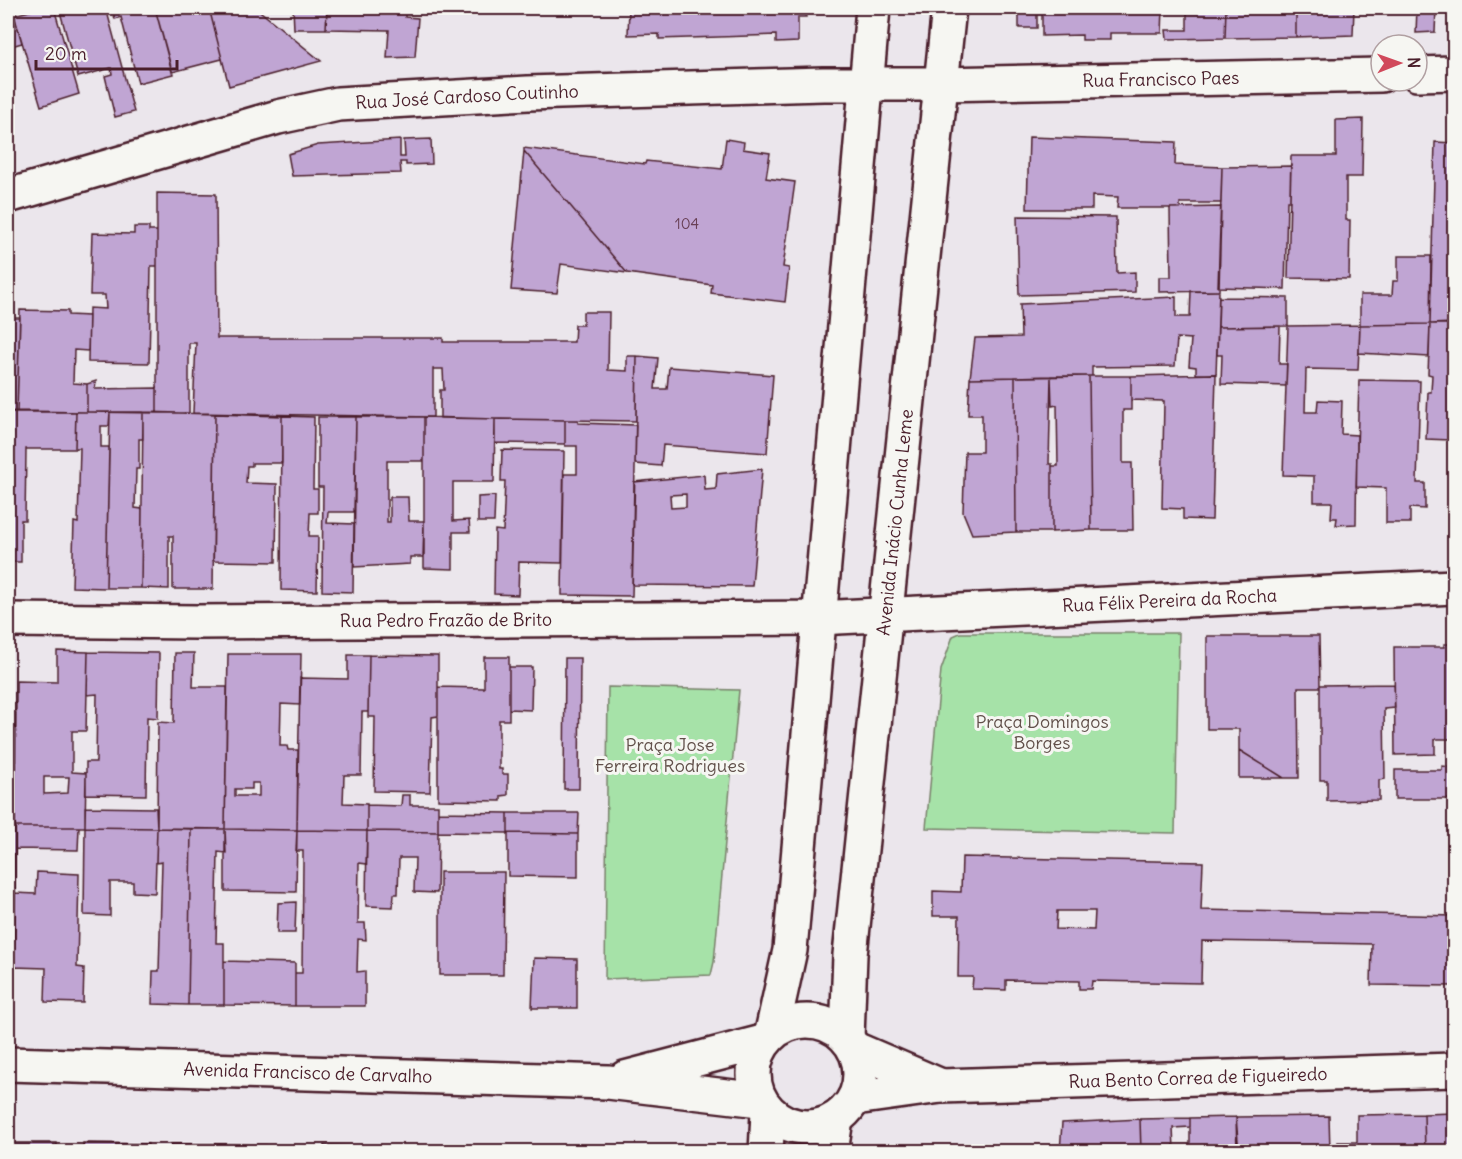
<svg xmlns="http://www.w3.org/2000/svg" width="1462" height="1159" viewBox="0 0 1462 1159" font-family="Delius,sans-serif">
<rect width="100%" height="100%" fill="#ebe6ec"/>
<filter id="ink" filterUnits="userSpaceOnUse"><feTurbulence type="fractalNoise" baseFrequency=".0167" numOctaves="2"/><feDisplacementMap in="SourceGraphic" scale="12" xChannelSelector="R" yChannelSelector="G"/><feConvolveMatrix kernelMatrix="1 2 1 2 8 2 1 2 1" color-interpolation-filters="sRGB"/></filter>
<g filter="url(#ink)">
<path fill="#a6e2a8" stroke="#78806a" stroke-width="1.5" d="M 960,633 L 1179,633 L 1175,833 L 926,828 L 941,670 L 953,636 Z
M 608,687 L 739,690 L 714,962 L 711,975 L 605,979 Z"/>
<path fill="#c0a5d3" stroke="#4a1f2b" stroke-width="1.5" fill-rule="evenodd" d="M 8,8 L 12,8 L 22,43 L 8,47 Z
M 41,8 L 54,8 L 79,94 L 41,106 L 14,15 Z
M 59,8 L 106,8 L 134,112 L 115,117 L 105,76 L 112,74 L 111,68 L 78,77 Z
M 112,8 L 155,8 L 173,74 L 138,83 L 121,17 L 115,19 Z
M 155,8 L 209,8 L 229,86 L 222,59 L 172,72 Z
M 209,8 L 256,8 L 321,61 L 229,86 Z
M 293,8 L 327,8 L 326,29 L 294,29 Z
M 327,8 L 405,8 L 405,17 L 418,18 L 415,57 L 387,58 L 389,30 L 326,29 Z
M 629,8 L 806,8 L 806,17 L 798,17 L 798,42 L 776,43 L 776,35 L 659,39 L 659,34 L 628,35 Z
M 1019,8 L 1037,8 L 1037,28 L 1019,28 Z
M 1042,8 L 1163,8 L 1162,33 L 1110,33 L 1110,40 L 1082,40 L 1082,35 L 1042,36 Z
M 1187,8 L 1226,8 L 1225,38 L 1167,39 L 1166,30 L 1187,30 Z
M 1226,8 L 1296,8 L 1296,37 L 1225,38 Z
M 1296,8 L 1354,8 L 1353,35 L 1296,37 Z
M 1417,8 L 1436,8 L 1435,32 L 1416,33 Z
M 1363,119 L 1362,177 L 1346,177 L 1346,220 L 1350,220 L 1349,279 L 1288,278 L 1291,156 L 1336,156 L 1336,120 Z
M 1029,137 L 1176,142 L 1175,165 L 1222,167 L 1221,203 L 1180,203 L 1180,208 L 1117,208 L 1118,197 L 1092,196 L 1092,209 L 1027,209 Z
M 431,139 L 432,164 L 406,165 L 406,162 L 400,162 L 401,173 L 292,176 L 288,154 L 318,145 L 400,140 L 400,157 L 405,157 L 404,140 Z
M 726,139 L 744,142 L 743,149 L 770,153 L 766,178 L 795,182 L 783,267 L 789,268 L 785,302 L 711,293 L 712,285 L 627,273 L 524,151 L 524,148 L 645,164 L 646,161 L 722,169 Z
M 1435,142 L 1454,143 L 1454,323 L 1430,324 Z
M 524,151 L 627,273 L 561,264 L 557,293 L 511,290 Z
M 1291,166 L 1290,201 L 1287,201 L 1285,289 L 1218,287 L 1222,167 Z
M 157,193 L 216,194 L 217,338 L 443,338 L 443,342 L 574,342 L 575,325 L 583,325 L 583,312 L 609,312 L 608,370 L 627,371 L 627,356 L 637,356 L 636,421 L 440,418 L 440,390 L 444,390 L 443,369 L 433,369 L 433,417 L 193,413 L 196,343 L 189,343 L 189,413 L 157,413 Z
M 1221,207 L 1219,291 L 1159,292 L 1159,277 L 1171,277 L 1170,208 Z
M 1017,216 L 1116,217 L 1117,273 L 1135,272 L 1135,292 L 1019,295 Z
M 134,227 L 149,227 L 149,231 L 157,231 L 157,266 L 151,266 L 149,363 L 88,362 L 89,308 L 106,309 L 105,295 L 90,295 L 92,233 L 134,234 Z
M 1398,256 L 1431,256 L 1430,324 L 1360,325 L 1360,295 L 1392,295 L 1393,281 L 1398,281 Z
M 1191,291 L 1219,291 L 1216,374 L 1196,374 L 1196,367 L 1189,366 L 1191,339 L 1177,338 L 1175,366 L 1092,367 L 1092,376 L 970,378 L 975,338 L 1021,337 L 1020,304 L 1176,297 L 1176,317 L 1190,317 Z
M 1219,297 L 1288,298 L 1288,326 L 1218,327 Z
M 20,310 L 68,311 L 68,315 L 89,316 L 88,351 L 74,350 L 73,383 L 87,384 L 87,412 L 17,411 Z
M 8,318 L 20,318 L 17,411 L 8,412 Z
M 1430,324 L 1429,357 L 1359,353 L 1360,325 Z
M 1430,324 L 1454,324 L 1454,404 L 1452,404 L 1450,440 L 1426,439 L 1428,392 L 1431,392 L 1432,375 L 1428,374 Z
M 1360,325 L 1358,370 L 1306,369 L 1305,412 L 1317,412 L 1318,400 L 1342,401 L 1341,434 L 1357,435 L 1356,524 L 1336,525 L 1337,518 L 1331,518 L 1332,502 L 1314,502 L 1314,476 L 1283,475 L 1288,326 Z
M 1280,326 L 1279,364 L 1287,364 L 1286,386 L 1221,384 L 1222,355 L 1217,355 L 1218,327 Z
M 637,356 L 658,358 L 655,389 L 667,389 L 669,367 L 773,375 L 767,453 L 663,445 L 661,466 L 635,464 Z
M 1216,374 L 1212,520 L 1183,519 L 1183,509 L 1162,508 L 1164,401 L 1131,400 L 1131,376 Z
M 1051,376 L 1089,376 L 1091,530 L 1052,532 L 1052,466 L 1058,466 L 1057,405 L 1052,406 Z
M 1051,376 L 1049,464 L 1052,464 L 1052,532 L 1016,532 L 1015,377 Z
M 1089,376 L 1131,376 L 1131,410 L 1123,410 L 1123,463 L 1132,463 L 1133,530 L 1091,530 Z
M 1015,377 L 1016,532 L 972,534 L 963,512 L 965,452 L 982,452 L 982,415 L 968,415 L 970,378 Z
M 1359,380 L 1420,381 L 1417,483 L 1425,483 L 1425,509 L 1410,508 L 1410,523 L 1386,523 L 1386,488 L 1356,487 Z
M 96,381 L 95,389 L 157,388 L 157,413 L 87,412 L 87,384 Z
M 8,412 L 76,412 L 75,449 L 26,449 L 25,520 L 21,520 L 21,562 L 8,562 Z
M 76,412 L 110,412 L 109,426 L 101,426 L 101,447 L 109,447 L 106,588 L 72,587 L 74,522 L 78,523 L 80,448 L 75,448 Z
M 110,412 L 143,412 L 143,439 L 139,439 L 139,469 L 136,469 L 135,508 L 142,509 L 141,588 L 106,588 Z
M 143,412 L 215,414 L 213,589 L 173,589 L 173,536 L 169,536 L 169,589 L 141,588 Z
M 215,414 L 282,416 L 282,463 L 252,463 L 252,466 L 247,466 L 246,483 L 277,484 L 276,562 L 213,561 Z
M 282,416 L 314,417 L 313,489 L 318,489 L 318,513 L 310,513 L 309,536 L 318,536 L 317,591 L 281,590 Z
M 318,417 L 356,417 L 354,512 L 328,512 L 327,523 L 354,524 L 353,592 L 322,591 L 323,487 L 318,487 Z
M 356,417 L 424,417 L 424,461 L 387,461 L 387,522 L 390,522 L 390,497 L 408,497 L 409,521 L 424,521 L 423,557 L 410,557 L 410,564 L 354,567 Z
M 424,417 L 495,419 L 494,482 L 453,482 L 453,521 L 469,520 L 470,532 L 453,532 L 453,569 L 424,568 Z
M 495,419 L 565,420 L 565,444 L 495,443 Z
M 565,420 L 578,420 L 578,423 L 636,425 L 632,596 L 562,595 L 564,474 L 577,474 L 577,446 L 565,446 Z
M 502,450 L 564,451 L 562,563 L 519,562 L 518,595 L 494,594 L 495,530 L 503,531 L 505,481 L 501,481 Z
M 762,469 L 752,586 L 632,585 L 634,482 L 704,475 L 705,490 L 716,489 L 717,474 ZM 686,494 L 686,507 L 671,508 L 670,495 Z
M 495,496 L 494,522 L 478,522 L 478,497 Z
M 1207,636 L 1319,636 L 1320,687 L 1298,687 L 1299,778 L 1284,778 L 1239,750 L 1239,729 L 1207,729 Z
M 1444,644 L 1454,644 L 1452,739 L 1435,739 L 1435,754 L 1395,755 L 1394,647 L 1444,647 Z
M 57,651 L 88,652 L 86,731 L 72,731 L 72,772 L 86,773 L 85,827 L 15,827 L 16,681 L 57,682 ZM 44,777 L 69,777 L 68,793 L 44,794 Z
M 88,652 L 159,653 L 158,718 L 147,717 L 146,795 L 86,794 L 86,762 L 96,762 L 97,694 L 87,695 Z
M 175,653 L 194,653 L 193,687 L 227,687 L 225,829 L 157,828 L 158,722 L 174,723 Z
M 228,654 L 301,654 L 300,705 L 281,704 L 280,746 L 287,746 L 288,750 L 298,750 L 297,830 L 225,829 ZM 252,783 L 259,783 L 259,796 L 235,796 L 235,789 L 252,789 Z
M 348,655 L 369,655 L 368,712 L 362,712 L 361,775 L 344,775 L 343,803 L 367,804 L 367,831 L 297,830 L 300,678 L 348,679 Z
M 369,655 L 438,656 L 438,716 L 432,717 L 430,792 L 374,791 L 375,717 L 368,717 Z
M 484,657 L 509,657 L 509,720 L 499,720 L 499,769 L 502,769 L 502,774 L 508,774 L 508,795 L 501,796 L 501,801 L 438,800 L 438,687 L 484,688 Z
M 565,658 L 580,658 L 579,789 L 564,789 Z
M 509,667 L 532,667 L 531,710 L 509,709 Z
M 8,683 L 9,683 L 9,767 L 8,767 Z
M 1394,684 L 1395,708 L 1384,709 L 1385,779 L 1379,780 L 1379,800 L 1327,801 L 1327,780 L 1320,780 L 1320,685 Z
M 1239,750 L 1284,778 L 1239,778 Z
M 1453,755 L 1454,799 L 1395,799 L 1395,770 L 1442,770 L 1442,766 L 1453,767 Z
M 8,780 L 15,780 L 15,827 L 8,827 Z
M 402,795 L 410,795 L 410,805 L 438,805 L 438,832 L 367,831 L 367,805 L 401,806 Z
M 85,807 L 156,808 L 157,828 L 85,827 Z
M 438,812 L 508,813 L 508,833 L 438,832 Z
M 508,813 L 579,813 L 578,834 L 508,833 Z
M 8,827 L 15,827 L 15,892 L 8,892 Z
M 15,827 L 79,827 L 78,850 L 15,849 Z
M 85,827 L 157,828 L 155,893 L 133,892 L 133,882 L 110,882 L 110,916 L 84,915 Z
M 157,828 L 191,829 L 188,1005 L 152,1004 L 153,971 L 159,971 L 162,862 L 156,863 Z
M 191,829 L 225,829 L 226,853 L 218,852 L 216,943 L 224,943 L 224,1005 L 188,1005 Z
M 225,829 L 297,830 L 296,892 L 225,891 Z
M 297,830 L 367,831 L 366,864 L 359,863 L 358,923 L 365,923 L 366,940 L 358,939 L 357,972 L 365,971 L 365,1006 L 295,1006 L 295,973 L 302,973 L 303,861 L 303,851 L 296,851 Z
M 367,831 L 438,832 L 437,893 L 414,892 L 415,858 L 399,858 L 398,894 L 394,894 L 393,907 L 366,906 Z
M 508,833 L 578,834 L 578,877 L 508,876 Z
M 962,857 L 1203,862 L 1201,910 L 1454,916 L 1454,986 L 1371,985 L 1372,944 L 1202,941 L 1201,983 L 1092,981 L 1091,989 L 1079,989 L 1079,981 L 1006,980 L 1006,990 L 972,989 L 973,977 L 958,977 L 959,916 L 933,916 L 933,891 L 961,892 ZM 1057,911 L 1095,911 L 1094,930 L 1056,929 Z
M 37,872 L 79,874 L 77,967 L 84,968 L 83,1003 L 45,1002 L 46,968 L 14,967 L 15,893 L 36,894 Z
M 440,872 L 504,872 L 503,975 L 440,975 Z
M 296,902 L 295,933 L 277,933 L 278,903 Z
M 13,952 L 13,1001 L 8,1001 L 8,953 Z
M 534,958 L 577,959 L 577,1008 L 532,1008 Z
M 224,961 L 295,963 L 295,1006 L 224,1005 Z
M 1454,1113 L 1454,1152 L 1425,1152 L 1424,1114 Z
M 1424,1114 L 1425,1152 L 1339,1152 L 1338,1142 L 1357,1142 L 1357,1115 Z
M 1329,1116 L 1330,1152 L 1239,1152 L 1236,1117 Z
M 1236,1117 L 1237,1152 L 1190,1152 L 1190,1118 Z
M 1190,1118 L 1190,1127 L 1173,1128 L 1174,1149 L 1190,1152 L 1141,1152 L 1140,1119 Z
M 1140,1119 L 1141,1152 L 1060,1152 L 1062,1123 Z
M 8,1143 L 57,1143 L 57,1152 L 8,1152 Z
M 83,1143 L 148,1144 L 148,1152 L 83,1152 Z
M 171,1144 L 215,1144 L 215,1152 L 172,1152 Z
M 215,1144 L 266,1145 L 266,1152 L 215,1152 Z
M 324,1145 L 361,1146 L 361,1152 L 324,1152 Z
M 492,1147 L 511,1147 L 511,1152 L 492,1152 Z
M 511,1147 L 566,1148 L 566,1152 L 511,1152 Z"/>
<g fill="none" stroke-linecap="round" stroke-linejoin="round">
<g stroke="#4a1f2b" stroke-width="38">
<g id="minor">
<path d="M 1417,74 L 1454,73"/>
<path id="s1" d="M 8,196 L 278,117 L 338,104 L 528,93 L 823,84 L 940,84 L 1381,75"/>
<path id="s2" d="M 8,620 L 197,622 L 817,618 L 1454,587"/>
<path d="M 855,1049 L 941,1086"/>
<path id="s3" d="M 8,1064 L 608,1082 L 760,1100"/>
<path d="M 625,1078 L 763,1042"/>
<path id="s4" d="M 855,1098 L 941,1086 L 1454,1070"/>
</g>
</g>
<g stroke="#4a1f2b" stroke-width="38">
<g id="tertiary">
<circle cx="807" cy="1074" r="53"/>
<path d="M 772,1032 L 790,950 L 873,8"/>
<path id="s5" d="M 847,1038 L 850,955 L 949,8"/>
<path d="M 766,1152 L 768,1113"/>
<path d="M 831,1152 L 836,1119"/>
</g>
</g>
<use href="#minor" stroke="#f6f6f2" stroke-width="33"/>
<use href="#tertiary" stroke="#f6f6f2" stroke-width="33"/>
</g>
</g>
<g text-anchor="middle" stroke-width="6" stroke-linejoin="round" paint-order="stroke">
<g font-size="15" fill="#684055">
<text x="687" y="229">104</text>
</g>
<g font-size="18" fill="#4a1f2b" stroke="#f6f6f2">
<text dy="6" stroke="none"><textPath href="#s1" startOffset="1166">Rua Francisco Paes</textPath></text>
<text dy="6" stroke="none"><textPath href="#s1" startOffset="472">Rua José Cardoso Coutinho</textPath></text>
<text dy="6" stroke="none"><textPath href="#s5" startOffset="518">Avenida Inácio Cunha Leme</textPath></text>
<text dy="6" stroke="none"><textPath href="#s2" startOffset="1162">Rua Félix Pereira da Rocha</textPath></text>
<text dy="6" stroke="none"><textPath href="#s2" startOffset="438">Rua Pedro Frazão de Brito</textPath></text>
<text dy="6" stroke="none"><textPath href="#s3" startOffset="300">Avenida Francisco de Carvalho</textPath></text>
<text dy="6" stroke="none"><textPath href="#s4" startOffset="344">Rua Bento Correa de Figueiredo</textPath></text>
</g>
<g font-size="18" fill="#61504a" stroke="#f6f6f2">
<text x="1042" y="728">Praça Domingos<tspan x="1042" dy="21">Borges</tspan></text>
<text x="670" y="751">Praça Jose<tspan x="670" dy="21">Ferreira Rodrigues</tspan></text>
</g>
</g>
<rect width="1462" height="1159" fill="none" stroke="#f6f6f2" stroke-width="30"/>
<rect x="15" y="15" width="1432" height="1129" fill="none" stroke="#4a1f2b" stroke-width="2" filter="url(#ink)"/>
<g transform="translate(1399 63) rotate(89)"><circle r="28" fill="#f6f6f2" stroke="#b1a0a2" stroke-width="1.5"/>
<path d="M0-4.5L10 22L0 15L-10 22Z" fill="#d1495b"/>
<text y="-9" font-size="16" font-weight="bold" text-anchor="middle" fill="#4a1f2b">N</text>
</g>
<path d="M36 60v9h141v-9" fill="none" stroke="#4a1f2b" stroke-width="3"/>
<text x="45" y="60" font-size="18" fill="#4a1f2b" stroke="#f6f6f2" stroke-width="4.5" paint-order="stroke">20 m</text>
</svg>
